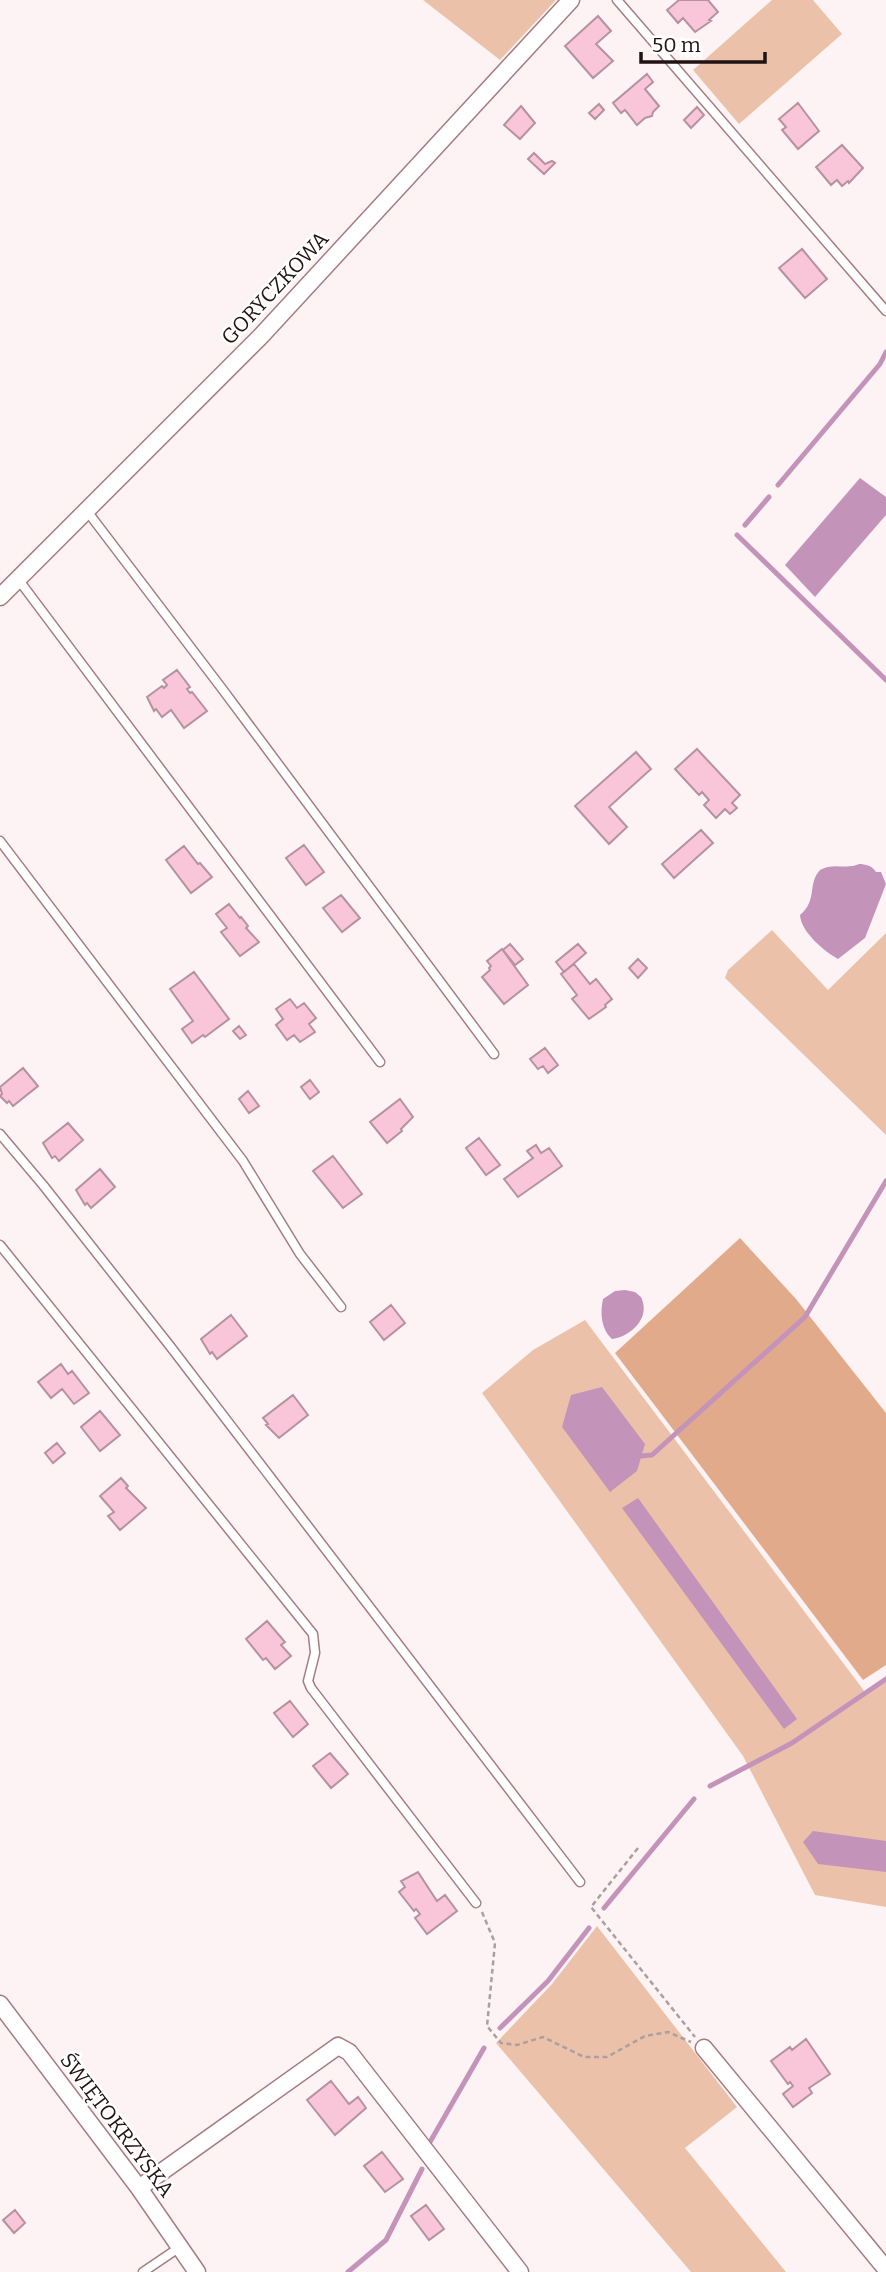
<svg xmlns="http://www.w3.org/2000/svg" width="886" height="2272" viewBox="0 0 886 2272" font-family="Bitter,serif">
<rect width="100%" height="100%" fill="#fdf3f4"/>
<path fill="#ebc2a9" d="M 423,0 L 556,0 L 500,60 Z
M 772,0 L 813,0 L 842,34 L 739,124 L 693,70 Z
M 772,930 L 828,990 L 886,933 L 886,1135 L 725,978 L 728,970 Z
M 585,1320 L 865,1692 L 886,1679 L 886,1907 L 815,1895 L 743,1756 L 482,1393 L 533,1350 Z
M 597,1926 L 737,2107 L 685,2148 L 786,2272 L 691,2272 L 496,2043 L 552,1984 Z"/>
<path fill="#e1aa8a" d="M 740,1238 L 796,1299 L 886,1413 L 886,1665 L 863,1680 L 615,1353 Z"/>
<path fill="#c493ba" d="M 860,478 L 886,497 L 886,515 L 815,597 L 785,565 Z
M 859,864 C 865,864 873,866 876,872 L 881,872 L 886,884 L 865,938 L 838,959 C 824,951 801,932 800,915 C 818,900 807,884 820,870 C 833,862 846,870 859,864 Z
M 625,1290 L 635,1292 L 641,1297 C 651,1317 632,1336 612,1339 C 601,1329 600,1313 603,1299 L 615,1291 Z
M 602,1387 L 645,1444 L 637,1471 L 610,1492 L 562,1427 L 571,1395 Z
M 638,1498 L 797,1719 L 784,1729 L 622,1508 Z
M 813,1831 L 886,1841 L 886,1872 L 818,1864 L 803,1842 Z"/>
<g fill="none" stroke-linecap="round" stroke-linejoin="round">
<path stroke="#c493ba" stroke-width="5" d="M 778,485 L 880,364 L 886,352
M 745,525 L 769,497
M 737,535 L 886,680
M 641,1456 L 652,1455 L 805,1317 L 886,1181
M 710,1786 L 792,1743 L 886,1679
M 604,1908 L 694,1799
M 500,2028 L 548,1981 L 589,1928
M 430,2142 L 484,2048
M 348,2272 L 386,2240 L 422,2169"/>
</g>
<path fill="#f9c6d9" stroke="#b6919f" stroke-width="2" d="M 679,0 L 708,0 L 718,12 L 709,20 L 711,21 L 695,32 L 683,18 L 678,23 L 667,10 Z
M 598,16 L 611,31 L 596,44 L 613,61 L 593,78 L 565,46 Z
M 647,74 L 653,82 L 645,89 L 659,106 L 653,112 L 652,116 L 645,118 L 637,125 L 625,110 L 621,113 L 613,103 Z
M 798,103 L 819,131 L 798,149 L 782,130 L 786,127 L 779,119 Z
M 599,104 L 604,110 L 595,119 L 589,113 Z
M 521,106 L 535,123 L 520,139 L 504,125 Z
M 697,107 L 704,115 L 691,128 L 684,120 Z
M 842,145 L 863,168 L 849,183 L 848,181 L 842,186 L 837,180 L 831,185 L 816,167 Z
M 534,153 L 545,164 L 552,161 L 555,163 L 544,174 L 528,159 Z
M 802,249 L 827,279 L 805,298 L 779,268 Z
M 177,670 L 190,687 L 187,689 L 190,693 L 192,692 L 207,711 L 184,728 L 171,710 L 162,717 L 156,709 L 154,711 L 147,697 L 162,686 L 164,688 L 167,685 L 163,680 Z
M 697,749 L 740,795 L 732,803 L 737,808 L 730,814 L 725,809 L 716,818 L 704,805 L 709,800 L 702,792 L 699,795 L 675,769 Z
M 636,752 L 651,769 L 609,807 L 627,827 L 609,844 L 575,806 Z
M 701,830 L 713,843 L 674,878 L 662,864 Z
M 304,845 L 324,872 L 306,885 L 286,858 Z
M 184,846 L 198,864 L 200,863 L 212,877 L 191,893 L 166,860 Z
M 341,895 L 360,918 L 342,932 L 323,908 Z
M 229,904 L 240,918 L 241,917 L 248,926 L 246,928 L 259,942 L 240,956 L 221,932 L 227,928 L 216,914 Z
M 510,944 L 523,959 L 515,965 L 503,950 Z
M 578,944 L 586,953 L 564,972 L 556,962 Z
M 502,949 L 528,985 L 504,1004 L 482,977 L 490,970 L 489,968 L 491,966 L 487,961 Z
M 638,959 L 647,968 L 638,978 L 629,968 Z
M 574,964 L 590,984 L 596,979 L 612,999 L 605,1005 L 606,1007 L 589,1019 L 572,999 L 577,995 L 561,974 Z
M 194,972 L 229,1019 L 205,1037 L 203,1035 L 192,1043 L 182,1029 L 193,1021 L 170,989 Z
M 290,999 L 297,1008 L 304,1003 L 316,1018 L 309,1024 L 315,1032 L 300,1042 L 294,1035 L 287,1040 L 276,1025 L 283,1019 L 276,1009 Z
M 239,1026 L 246,1035 L 240,1039 L 233,1031 Z
M 545,1048 L 558,1065 L 548,1073 L 543,1066 L 538,1069 L 530,1059 Z
M 23,1068 L 38,1086 L 13,1106 L 9,1101 L 7,1103 L 0,1096 L 2,1094 L 0,1087 Z
M 310,1080 L 319,1092 L 310,1099 L 301,1087 Z
M 248,1091 L 259,1106 L 249,1113 L 239,1099 Z
M 400,1099 L 413,1117 L 401,1129 L 402,1131 L 387,1143 L 370,1122 Z
M 68,1123 L 83,1140 L 59,1161 L 55,1156 L 52,1158 L 43,1143 Z
M 479,1138 L 500,1165 L 486,1175 L 466,1148 Z
M 536,1145 L 541,1153 L 549,1148 L 562,1166 L 518,1197 L 504,1179 L 533,1158 L 527,1151 Z
M 333,1156 L 362,1194 L 343,1208 L 313,1171 Z
M 100,1169 L 115,1187 L 91,1208 L 87,1203 L 85,1205 L 76,1190 Z
M 391,1305 L 405,1323 L 384,1340 L 370,1322 Z
M 231,1315 L 247,1336 L 217,1359 L 212,1352 L 210,1354 L 201,1339 Z
M 61,1364 L 68,1374 L 72,1371 L 89,1393 L 74,1404 L 62,1389 L 51,1398 L 38,1382 Z
M 293,1395 L 308,1415 L 279,1438 L 266,1425 L 268,1424 L 263,1418 Z
M 100,1411 L 120,1435 L 100,1451 L 81,1427 Z
M 57,1443 L 65,1453 L 53,1463 L 45,1453 Z
M 121,1478 L 128,1486 L 126,1488 L 146,1508 L 120,1530 L 108,1516 L 114,1512 L 100,1496 Z
M 267,1621 L 285,1642 L 281,1645 L 291,1656 L 275,1669 L 266,1658 L 263,1660 L 246,1639 Z
M 290,1701 L 308,1724 L 293,1737 L 274,1713 Z
M 330,1753 L 348,1774 L 331,1788 L 313,1766 Z
M 418,1872 L 437,1901 L 445,1895 L 457,1911 L 427,1934 L 415,1918 L 420,1914 L 416,1909 L 414,1911 L 399,1892 L 405,1887 L 401,1881 Z
M 806,2039 L 830,2074 L 809,2088 L 812,2093 L 793,2107 L 783,2094 L 793,2086 L 790,2082 L 788,2084 L 771,2061 L 790,2047 L 792,2050 Z
M 331,2081 L 349,2104 L 358,2097 L 366,2108 L 335,2135 L 307,2100 Z
M 382,2152 L 403,2179 L 385,2192 L 364,2166 Z
M 426,2205 L 444,2229 L 429,2240 L 411,2216 Z
M 15,2210 L 25,2223 L 14,2233 L 3,2220 Z"/>
<g fill="none" stroke-linecap="round" stroke-linejoin="round">
<g stroke="#a57d80" stroke-width="11">
<path id="service" d="M 617,0 L 886,311
M 87,511 L 223,690 L 494,1054
M 18,579 L 380,1062
M 0,841 L 243,1161 L 300,1254 L 341,1307
M 0,1134 L 43,1185 L 170,1346 L 580,1882
M 0,1245 L 313,1634 L 315,1653 L 308,1681 L 311,1688 L 476,1903
M 143,2272 L 180,2247"/>
</g>
<g stroke="#a57d80" stroke-width="19">
<path id="minor" d="M 0,597 L 261,336 L 571,0
M 0,2004 L 139,2188 L 197,2272
M 704,2048 L 886,2269
M 139,2188 L 338,2046 L 349,2052 L 520,2272"/>
</g>
<path stroke="#ab9fa0" stroke-width="2.5" stroke-dasharray="5 3.5" stroke-linecap="butt" d="M 638,1848 L 591,1907 L 695,2037
M 482,1912 L 495,1943 L 487,2026 L 501,2043 L 517,2045 L 543,2037 L 584,2057 L 607,2057 L 645,2036 L 668,2032 L 691,2042"/>
<use href="#service" stroke="#fff" stroke-width="8"/>
<use href="#minor" stroke="#fff" stroke-width="16"/>
</g>
<g text-anchor="middle" stroke-width="5" stroke-linejoin="round" paint-order="stroke">
<g font-size="21" fill="#211314" stroke="#fff">
<text transform="translate(275 288) rotate(-47)" y="7">GORYCZKOWA</text>
<text transform="translate(117 2125) rotate(53)" y="7">ŚWIĘTOKRZYSKA</text>
</g>
</g>
<path d="M641 52v10h124v-10" fill="none" stroke="#211314" stroke-width="3.5"/>
<text x="652" y="52" font-size="21" fill="#211314" stroke="#ffffff" stroke-width="5" paint-order="stroke">50 m</text>
</svg>
